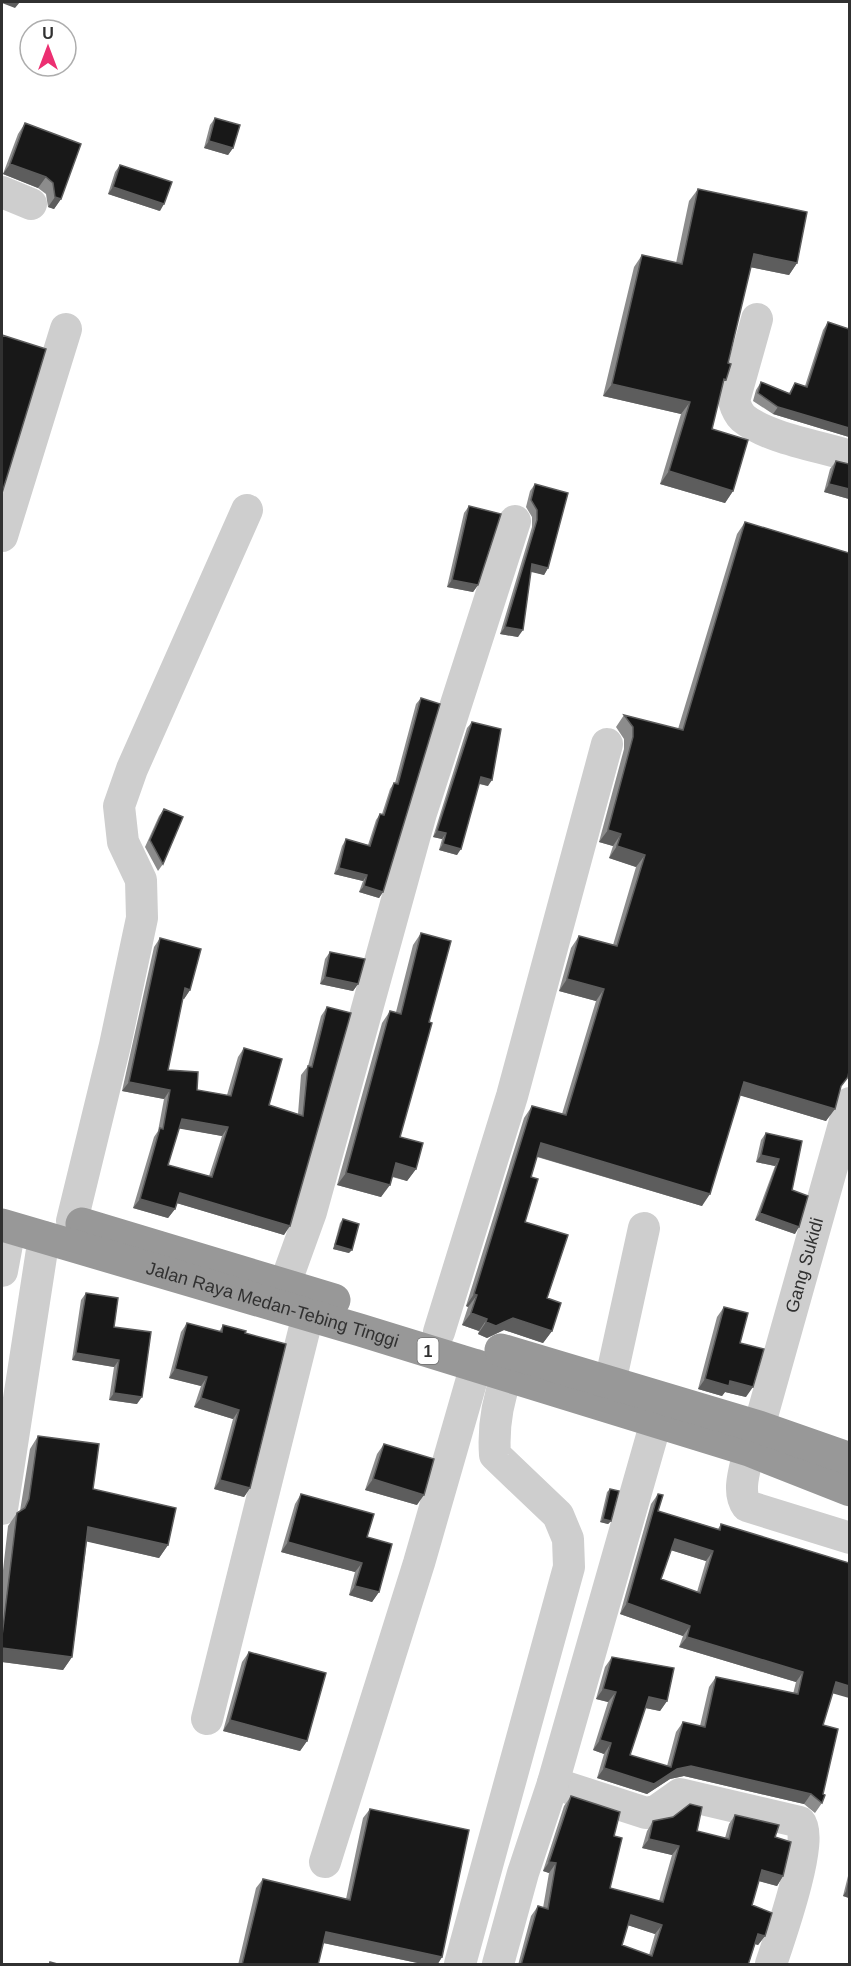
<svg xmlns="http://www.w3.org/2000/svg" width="851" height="1966" viewBox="0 0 851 1966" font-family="Helvetica,sans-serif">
<rect width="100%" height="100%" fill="#fff"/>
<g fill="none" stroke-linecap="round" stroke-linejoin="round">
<g stroke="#cecece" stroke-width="32">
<path d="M 2,192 L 31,204"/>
<path d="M 757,319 L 734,401 C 736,408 738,413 743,418 C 767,438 819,446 850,456"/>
<path d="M 2,536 L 66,329"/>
<path d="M 72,1221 L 115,1045 L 142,918 L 141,880 L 123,842 L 119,806 L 132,769 L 247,510"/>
<path d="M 2,1271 L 10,1228"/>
<path d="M 285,1284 L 311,1212 L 421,813 L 515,521"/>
<path d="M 439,1332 L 512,1096 L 607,744"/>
<path d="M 610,1383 L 644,1228"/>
<path id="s1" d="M 759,1427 L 850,1103"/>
<path d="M 749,1450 C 746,1467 736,1491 747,1506 L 850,1538"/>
<path d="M 2,1509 L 44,1237"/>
<path d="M 207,1719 L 308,1315"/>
<path d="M 553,1783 L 646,1813 L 656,1811 L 680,1794 L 800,1822 C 815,1839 779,1940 771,1964"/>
<path d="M 325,1862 L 419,1563 L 476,1365"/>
<path d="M 460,1964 L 569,1567 L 568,1539 L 558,1515 L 495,1455 C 493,1426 497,1402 507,1376"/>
<path d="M 498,1964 L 523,1873 L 553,1783 L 656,1422"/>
</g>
<g stroke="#989898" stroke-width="33">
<path d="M 82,1224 L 334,1300"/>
<path id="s2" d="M 2,1225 L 360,1330 L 749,1450 L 850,1490"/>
<path d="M 501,1350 L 759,1427 L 850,1459"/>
</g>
</g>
<path fill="#8c8c8c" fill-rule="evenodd" d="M 215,118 L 233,148 L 228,155 L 204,148 L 210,125 Z
M 25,123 L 61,199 L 54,209 L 48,207 L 46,194 L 38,188 L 3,174 L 18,134 Z
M 120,165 L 160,211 L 108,194 L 115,172 Z
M 698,189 L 797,263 L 789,275 L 750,267 L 712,429 L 733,491 L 725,503 L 660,484 L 681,414 L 603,396 L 634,267 L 642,255 L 676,263 L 689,201 Z
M 828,322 L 849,437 L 773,414 L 753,401 L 756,390 L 761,382 L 789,393 L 795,383 L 805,386 L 823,330 Z
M 836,461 L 849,464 L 849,499 L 824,492 L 830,469 Z
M 535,484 L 548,568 L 544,575 L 531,571 L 518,637 L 500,634 L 532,527 L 532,517 L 526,507 L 530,491 Z
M 469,506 L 478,585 L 473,592 L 447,587 L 464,513 Z
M 745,522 L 841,1087 L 826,1121 L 740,1095 L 702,1206 L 537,1157 L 531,1177 L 525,1222 L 547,1298 L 552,1331 L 543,1343 L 504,1330 L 487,1338 L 478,1334 L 479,1331 L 462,1325 L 468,1307 L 466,1306 L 524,1118 L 532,1106 L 562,1114 L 596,1001 L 559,991 L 571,948 L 579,936 L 613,945 L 636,867 L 609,858 L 613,846 L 599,842 L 624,749 L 624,739 L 616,727 L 624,715 L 678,729 L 737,534 Z
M 421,698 L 383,892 L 379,898 L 359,892 L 363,881 L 334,874 L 342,846 L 346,839 L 368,845 L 376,820 L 380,814 L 382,814 L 390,789 L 394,783 L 395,783 L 416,704 Z
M 472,722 L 488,786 L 479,784 L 457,855 L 439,850 L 442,839 L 433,837 L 467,728 Z
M 164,809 L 163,864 L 158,871 L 145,847 L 159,816 Z
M 421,933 L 400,1137 L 416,1169 L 407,1181 L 392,1177 L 381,1197 L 337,1185 L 382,1023 L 390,1011 L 396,1012 L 413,945 Z
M 160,938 L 190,990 L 184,999 L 183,998 L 168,1070 L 197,1090 L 227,1095 L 238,1057 L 244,1048 L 269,1105 L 298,1114 L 301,1075 L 308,1066 L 321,1016 L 327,1007 L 284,1235 L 177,1203 L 175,1209 L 168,1218 L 133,1208 L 154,1137 L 158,1131 L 164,1099 L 122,1091 L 154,947 ZM 179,1128 L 222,1136 L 209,1176 L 168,1165 Z
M 330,952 L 358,984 L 353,991 L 320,984 L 325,959 Z
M 766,1133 L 802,1141 L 792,1190 L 795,1234 L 755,1220 L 775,1166 L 756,1162 L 761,1140 Z
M 343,1219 L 349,1253 L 333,1249 L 340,1223 Z
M 86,1293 L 114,1327 L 137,1404 L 109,1400 L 114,1367 L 72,1360 L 81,1300 Z
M 724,1307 L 740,1343 L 746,1397 L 725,1392 L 722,1396 L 698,1389 L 717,1317 Z
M 187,1323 L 219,1332 L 223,1325 L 245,1333 L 250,1488 L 244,1497 L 214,1489 L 233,1419 L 194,1407 L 201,1386 L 169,1378 L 181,1332 Z
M 38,1436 L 93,1489 L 168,1545 L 159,1558 L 87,1541 L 72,1657 L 63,1670 L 2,1662 L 2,1579 L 8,1526 L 17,1513 L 20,1511 L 30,1449 Z
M 384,1444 L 417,1505 L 365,1490 L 377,1454 Z
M 610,1489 L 611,1521 L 608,1524 L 600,1522 L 607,1492 Z
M 301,1494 L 367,1537 L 379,1592 L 372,1602 L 349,1595 L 355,1572 L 281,1552 L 295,1504 Z
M 658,1494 L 658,1511 L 718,1529 L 721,1524 L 832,1693 L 823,1725 L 822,1803 L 815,1813 L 804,1804 L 684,1776 L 670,1779 L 647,1794 L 597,1778 L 604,1754 L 593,1750 L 608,1702 L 596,1699 L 605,1667 L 612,1657 L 667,1701 L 660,1711 L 645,1708 L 630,1755 L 667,1766 L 676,1732 L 683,1722 L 700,1726 L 709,1687 L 716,1677 L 793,1694 L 796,1682 L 679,1647 L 683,1636 L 620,1614 L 651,1504 ZM 671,1550 L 706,1561 L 697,1592 L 661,1579 Z
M 249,1652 L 307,1741 L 300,1751 L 223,1731 L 242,1662 Z
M 571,1796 L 614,1836 L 610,1888 L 659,1901 L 672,1855 L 642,1848 L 647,1831 L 653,1821 L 725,1838 L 729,1824 L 735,1815 L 775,1837 L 783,1876 L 777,1886 L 759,1881 L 752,1905 L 765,1936 L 758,1945 L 755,1944 L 748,1965 L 518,1965 L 531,1916 L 538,1906 L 543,1908 L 549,1873 L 543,1871 L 564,1806 ZM 628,1925 L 655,1934 L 649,1955 L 622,1945 Z
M 370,1809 L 442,1957 L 437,1965 L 427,1965 L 323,1943 L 318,1965 L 238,1965 L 256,1888 L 263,1879 L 346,1899 L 363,1818 Z
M 849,1872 L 849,1898 L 843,1896 Z"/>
<path fill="#5d5d5d" d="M 2,2 L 20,2 L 15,8 L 2,3 Z
M 209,141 L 233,148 L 228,155 L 204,148 Z
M 10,164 L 46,177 L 38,188 L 3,174 Z
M 113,187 L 164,204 L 160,211 L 108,194 Z
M 55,197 L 61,199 L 54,209 L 48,207 Z
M 754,254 L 797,263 L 789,275 L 745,266 Z
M 612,384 L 690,402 L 681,414 L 603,396 Z
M 778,407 L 849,428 L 849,437 L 773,414 Z
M 669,471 L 733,491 L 725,503 L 660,484 Z
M 829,484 L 849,489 L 849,499 L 824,492 Z
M 532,564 L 548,568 L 544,575 L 527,571 Z
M 452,580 L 478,585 L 473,592 L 447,587 Z
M 505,627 L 523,630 L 518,637 L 500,634 Z
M 481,777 L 492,780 L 488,786 L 477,783 Z
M 608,830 L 621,834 L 613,846 L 599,842 Z
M 437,831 L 446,833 L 442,839 L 433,837 Z
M 443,844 L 461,849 L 457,855 L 439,850 Z
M 617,846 L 645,855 L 636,867 L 609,858 Z
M 339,868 L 367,875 L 363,881 L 334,874 Z
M 364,886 L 383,892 L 379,898 L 359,892 Z
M 325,977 L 358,984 L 353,991 L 320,984 Z
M 567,979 L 604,989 L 596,1001 L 559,991 Z
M 185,988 L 190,990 L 184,999 L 178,997 Z
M 129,1082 L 170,1090 L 164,1099 L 122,1091 Z
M 744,1082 L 835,1109 L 826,1121 L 735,1094 Z
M 182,1119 L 228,1127 L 222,1136 L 176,1128 Z
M 541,1143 L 710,1194 L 702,1206 L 532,1155 Z
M 761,1155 L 779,1159 L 775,1166 L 756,1162 Z
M 396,1163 L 416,1169 L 407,1181 L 388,1175 Z
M 346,1173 L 390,1185 L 381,1197 L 337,1185 Z
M 180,1193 L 290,1226 L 284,1235 L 173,1202 Z
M 140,1199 L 175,1209 L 168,1218 L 133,1208 Z
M 760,1213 L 799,1227 L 795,1234 L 755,1220 Z
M 335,1245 L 352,1250 L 349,1253 L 333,1249 Z
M 474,1294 L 477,1295 L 468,1307 L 466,1306 Z
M 471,1313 L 487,1319 L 479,1331 L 462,1325 Z
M 513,1318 L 552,1331 L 543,1343 L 504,1330 L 487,1338 L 478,1334 L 486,1322 Z
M 76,1353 L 119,1360 L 114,1367 L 72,1360 Z
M 175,1369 L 207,1377 L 201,1386 L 169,1378 Z
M 705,1379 L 730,1381 L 753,1387 L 746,1397 L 725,1392 L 722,1396 L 698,1389 Z
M 114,1393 L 142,1397 L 137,1404 L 109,1400 Z
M 201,1398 L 239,1410 L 233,1419 L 194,1407 Z
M 373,1479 L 424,1495 L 417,1505 L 365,1490 Z
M 220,1480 L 250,1488 L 244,1497 L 214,1489 Z
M 603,1519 L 611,1521 L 608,1524 L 600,1522 Z
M 88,1527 L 168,1545 L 159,1558 L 80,1540 Z
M 675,1539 L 713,1551 L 706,1561 L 667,1549 Z
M 288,1542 L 362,1563 L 355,1572 L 281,1552 Z
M 355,1586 L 379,1592 L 372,1602 L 349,1595 Z
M 627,1603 L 690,1626 L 683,1636 L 620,1614 Z
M 687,1637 L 803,1672 L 796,1682 L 679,1647 Z
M 2,1648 L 72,1657 L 63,1670 L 2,1662 Z
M 836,1682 L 849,1686 L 849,1698 L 828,1692 Z
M 603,1689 L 616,1692 L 608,1702 L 596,1699 Z
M 649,1697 L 667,1701 L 660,1711 L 641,1707 Z
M 230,1720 L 307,1741 L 300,1751 L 223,1731 Z
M 600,1740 L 611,1743 L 604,1754 L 593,1750 Z
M 691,1766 L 811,1794 L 804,1804 L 684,1776 L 670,1779 L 647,1794 L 597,1778 L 604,1768 L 677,1769 Z
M 649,1839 L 679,1846 L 672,1855 L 642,1848 Z
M 549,1862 L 556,1863 L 549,1873 L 543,1871 Z
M 762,1870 L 783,1876 L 777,1886 L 755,1880 Z
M 847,1890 L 849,1890 L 849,1898 L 843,1896 Z
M 631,1915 L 662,1925 L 655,1934 L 624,1924 Z
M 326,1932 L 442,1957 L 437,1965 L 427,1965 L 319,1942 Z
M 758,1934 L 765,1936 L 758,1945 L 752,1943 Z"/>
<path fill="#181818" stroke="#5d5d5d" stroke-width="1.5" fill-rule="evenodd" d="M 215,118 L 240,125 L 233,148 L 209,141 Z
M 25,123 L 81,144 L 61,199 L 55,197 L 53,183 L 46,177 L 10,164 Z
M 120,165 L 172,182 L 164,204 L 113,187 Z
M 698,189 L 807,212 L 797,263 L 754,254 L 728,363 L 731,364 L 726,380 L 724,379 L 712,429 L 748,440 L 733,491 L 669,471 L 690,402 L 612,384 L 642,255 L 682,264 Z
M 828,322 L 849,329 L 849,428 L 778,407 L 758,393 L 761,382 L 790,394 L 795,383 L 807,387 Z
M 2,335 L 46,349 L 2,493 Z
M 836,461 L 849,464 L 849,489 L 829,484 Z
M 535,484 L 568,493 L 548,568 L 532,564 L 523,630 L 505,627 L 537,520 L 537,510 L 531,500 Z
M 469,506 L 501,514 L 478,585 L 452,580 Z
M 745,522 L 849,553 L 849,1071 L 848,1077 L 841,1086 L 835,1109 L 744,1082 L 710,1194 L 541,1143 L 531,1177 L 538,1179 L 525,1222 L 568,1235 L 547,1298 L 561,1303 L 552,1331 L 513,1318 L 496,1326 L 486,1322 L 487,1319 L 471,1313 L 477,1295 L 474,1294 L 532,1106 L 566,1115 L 604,989 L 567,979 L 579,936 L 617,946 L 645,855 L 617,846 L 621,834 L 608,830 L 633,737 L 633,727 L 624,715 L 683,730 Z
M 421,698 L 440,704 L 383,892 L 364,886 L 367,875 L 339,868 L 346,839 L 370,846 L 380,814 L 384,815 L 394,783 L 398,784 Z
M 472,722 L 501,729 L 492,780 L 481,777 L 461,849 L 443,844 L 446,833 L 437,831 Z
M 164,809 L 183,817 L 163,864 L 150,840 Z
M 421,933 L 451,941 L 429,1022 L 432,1023 L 400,1137 L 423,1143 L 416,1169 L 396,1163 L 390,1185 L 346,1173 L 390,1011 L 401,1014 Z
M 160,938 L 201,949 L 190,990 L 185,988 L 168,1070 L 198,1072 L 197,1090 L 231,1096 L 244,1048 L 282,1059 L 269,1105 L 303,1116 L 308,1066 L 312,1067 L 327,1007 L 351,1013 L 290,1226 L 180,1193 L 175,1209 L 140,1199 L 160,1128 L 163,1129 L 170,1090 L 129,1082 ZM 182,1119 L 228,1127 L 212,1177 L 168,1165 Z
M 330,952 L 365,959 L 358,984 L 325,977 Z
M 766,1133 L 802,1141 L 792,1190 L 808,1196 L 799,1227 L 760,1213 L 779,1159 L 761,1155 Z
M 343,1219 L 359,1224 L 352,1250 L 335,1245 Z
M 86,1293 L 118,1298 L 114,1327 L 151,1332 L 142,1397 L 114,1393 L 119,1360 L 76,1353 Z
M 724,1307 L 748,1313 L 740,1343 L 764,1349 L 753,1387 L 730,1381 L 729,1386 L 705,1379 Z
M 187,1323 L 222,1332 L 223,1325 L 246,1331 L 245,1333 L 286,1344 L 250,1488 L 220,1480 L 239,1410 L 201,1398 L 207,1377 L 175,1369 Z
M 38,1436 L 99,1444 L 93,1489 L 176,1508 L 168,1545 L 88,1527 L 72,1657 L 2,1648 L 2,1636 L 17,1513 L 25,1508 L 29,1499 Z
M 384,1444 L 434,1459 L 424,1495 L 373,1479 Z
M 610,1489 L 619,1491 L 611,1521 L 603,1519 Z
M 301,1494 L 374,1514 L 367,1537 L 392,1544 L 379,1592 L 355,1586 L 362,1563 L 288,1542 Z
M 658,1494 L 663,1495 L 658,1511 L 720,1530 L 721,1524 L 849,1563 L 849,1686 L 836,1682 L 823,1725 L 838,1729 L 823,1794 L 825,1795 L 822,1803 L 811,1794 L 691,1766 L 677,1769 L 654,1784 L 604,1768 L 611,1743 L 600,1740 L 616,1692 L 603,1689 L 612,1657 L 674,1668 L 667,1701 L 649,1697 L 630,1755 L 671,1767 L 683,1722 L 705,1727 L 716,1677 L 798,1694 L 803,1672 L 687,1637 L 690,1626 L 627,1603 ZM 675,1539 L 713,1551 L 700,1593 L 661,1579 Z
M 249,1652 L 326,1673 L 307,1741 L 230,1720 Z
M 571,1796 L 620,1812 L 614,1836 L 622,1838 L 610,1888 L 663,1902 L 679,1846 L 649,1839 L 653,1821 L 673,1817 L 690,1804 L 702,1807 L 697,1831 L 729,1839 L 735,1815 L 779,1825 L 775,1837 L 791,1842 L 783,1876 L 762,1870 L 752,1905 L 772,1913 L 765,1936 L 758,1934 L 748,1965 L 521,1965 L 538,1906 L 548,1909 L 556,1863 L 549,1862 ZM 631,1915 L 662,1925 L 652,1956 L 622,1945 Z
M 370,1809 L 469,1830 L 442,1957 L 326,1932 L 318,1965 L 242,1965 L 263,1879 L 350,1900 Z
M 849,1881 L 849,1890 L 847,1890 Z
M 50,1962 L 61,1965 L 49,1965 Z"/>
<g text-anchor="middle" stroke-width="6" stroke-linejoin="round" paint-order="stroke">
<rect fill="#fff" stroke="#6f6f6f" stroke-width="1.5" x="417.5" y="1338" width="21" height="26" rx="4.5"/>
<g font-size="16" font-weight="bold" fill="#313131">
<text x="428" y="1357">1</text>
</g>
<g font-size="18" fill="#313131" stroke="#fff">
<text dy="6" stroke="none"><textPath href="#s1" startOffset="168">Gang Sukidi</textPath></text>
<text dy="6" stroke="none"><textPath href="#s2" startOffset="282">Jalan Raya Medan-Tebing Tinggi</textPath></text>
</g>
</g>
<rect width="851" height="1966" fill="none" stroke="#313131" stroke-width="6"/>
<g transform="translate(48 48)"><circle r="28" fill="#ffffff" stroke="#adadad" stroke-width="1.5"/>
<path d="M0-4.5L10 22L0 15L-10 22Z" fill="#ec2f71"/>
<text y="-9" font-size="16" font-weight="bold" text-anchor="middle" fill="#313131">U</text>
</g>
</svg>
